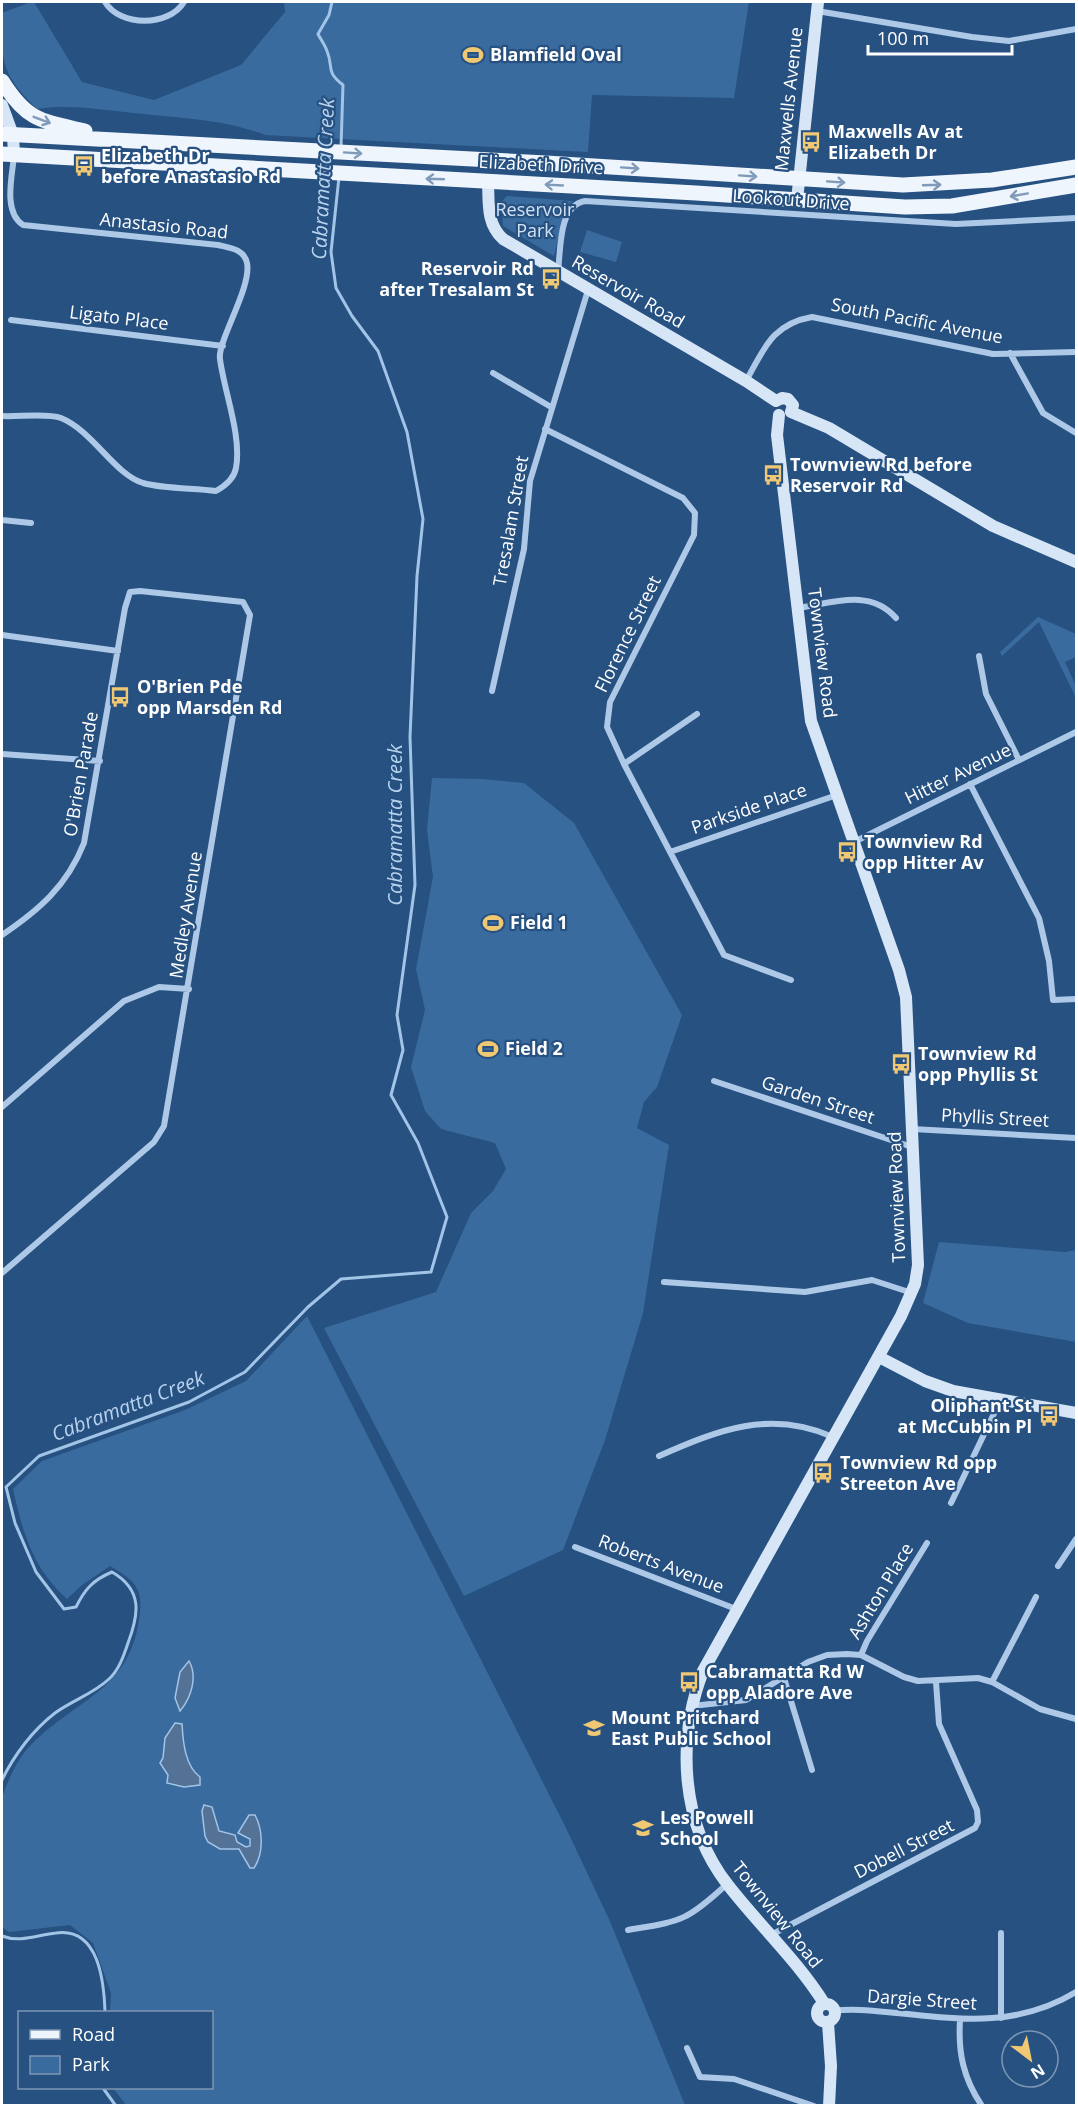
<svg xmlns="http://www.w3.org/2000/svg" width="1078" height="2107" viewBox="0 0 1078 2107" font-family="'Open Sans',sans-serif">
<rect width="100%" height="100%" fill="#265181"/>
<path fill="#3a6b9f" d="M 31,2 L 34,2 L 82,82 L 154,100 L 241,65 L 285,12 L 284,2 L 749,2 L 734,98 L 592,95 L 588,152 L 265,135 C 224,119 177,118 133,113 C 101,110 69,104 37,109 C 1,74 1,61 2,13 Z
M 507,196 L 573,201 L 565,209 L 554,256 L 503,226 L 501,202 Z
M 587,230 L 622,242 L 616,262 L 580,252 Z
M 1038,617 L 1076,634 L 1076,657 L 1065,662 L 1076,686 L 1076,698 L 1039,622 L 1002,656 L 1000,652 Z
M 432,778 L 483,779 L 524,783 L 574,823 L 682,1015 L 657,1087 L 644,1102 L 637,1128 L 669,1145 L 643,1313 L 605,1440 L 563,1550 L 464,1596 L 324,1328 L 436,1292 L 471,1213 L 493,1191 L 506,1169 L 495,1143 L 441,1129 L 425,1111 L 411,1067 L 425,1010 L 416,969 L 433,877 L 427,830 Z
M 939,1242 L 1065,1252 L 1076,1250 L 1076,1342 L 968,1323 L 923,1303 Z
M 307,1316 L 565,1826 L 609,1919 L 685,2105 L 126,2105 L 113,2088 L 212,2088 L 212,2012 L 110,2012 L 111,1993 L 93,1943 L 70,1925 L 9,1932 L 2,1927 L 2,1798 C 7,1783 14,1766 24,1753 C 67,1701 128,1696 139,1620 C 144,1589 136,1581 110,1566 L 82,1585 L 67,1599 C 33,1568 23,1534 13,1489 L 42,1461 L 185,1410 L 246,1381 Z"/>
<path fill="#537295" stroke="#a2c4e7" stroke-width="1.5" d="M 189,1661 C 198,1677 191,1698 180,1711 L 175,1698 L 180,1672 Z
M 175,1723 L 182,1724 C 183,1742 185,1766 200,1777 L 200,1785 L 184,1787 L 167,1783 L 168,1775 L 160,1763 L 163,1758 L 165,1738 Z
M 204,1805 L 212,1807 L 219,1831 L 235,1835 L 237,1842 L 246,1847 L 250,1846 L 250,1839 L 238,1833 L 249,1815 L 255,1815 C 263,1830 264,1853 254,1868 L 250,1868 L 239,1849 L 220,1849 L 208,1842 L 205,1836 L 202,1811 Z"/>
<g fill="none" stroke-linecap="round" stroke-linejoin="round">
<path stroke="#a2c4e7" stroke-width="3" d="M 332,2 L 329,15 L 318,34 C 321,40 325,45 327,51 C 334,68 325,71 343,85 L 341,147
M 2,1780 C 14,1755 33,1730 55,1713 C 73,1700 93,1694 109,1679 C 119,1670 124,1655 128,1643 C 139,1614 143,1590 112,1572 C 93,1580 85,1589 76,1607 L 64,1609 L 36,1572 L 15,1523 L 6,1487 L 39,1456 L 189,1402 L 245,1372 L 308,1307 L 341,1279 L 431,1272 L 447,1217 L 418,1143 L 391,1095 L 403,1050 L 397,1015 L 415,885 L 410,737 L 417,576 L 423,519 L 407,432 L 378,351 L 352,316 L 336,288 L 331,252 L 339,177
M 2,1936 C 20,1943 37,1935 56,1933 C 99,1927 104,1982 105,2012
M 103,2088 L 116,2106"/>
<path stroke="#aec9e7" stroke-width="6" d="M 105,2 C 120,27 169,27 184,2
M 817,11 L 972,37 L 1009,41 L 1076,29
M 558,271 C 561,249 558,206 585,201 L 956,224 L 1076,218
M 11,320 L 223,346
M 1010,353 L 1043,413 L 1076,433
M 493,373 L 551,407
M 746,381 C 764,349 772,324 812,317 L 993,354 L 1076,352
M 2,416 C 17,417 48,413 61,418 C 93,431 114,474 143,483 C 165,489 193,488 216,491 C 225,486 234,479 236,468 C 242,436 224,391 220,359 C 217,342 252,287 247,263 C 244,249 230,248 218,245 L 23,225 C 3,212 12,177 14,156
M 545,429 L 683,498 L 695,513 L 694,535 L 610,702 L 607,727 L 624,764 L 724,955 L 791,980
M 2,520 L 31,523
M 798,608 C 832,603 870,588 896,618
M 2,635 L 118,651
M 979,656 L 986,694 L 1019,760
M 492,691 L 524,549 L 530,481 L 588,290
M 2,754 L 100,761
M 624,764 L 697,714
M 970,784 L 1039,918 L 1049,961 L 1053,1000 L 1076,999
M 854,842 L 1076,732
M 670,852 L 837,795
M 2,935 C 39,910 67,886 84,843 L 125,608 L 130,592 L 140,591 L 243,602 L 250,615 L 164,1126 L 154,1142 L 2,1273
M 714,1081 L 912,1147
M 2,1107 L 124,1001 L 159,987 L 189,989
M 912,1129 L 1076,1138
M 664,1282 L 805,1292 L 872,1280 L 912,1293
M 659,1456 C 718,1430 770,1409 833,1437
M 951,1503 L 1001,1399
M 575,1547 L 736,1609
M 1058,1566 L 1076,1539
M 861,1655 L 867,1641 L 927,1543
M 784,1678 L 812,1770
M 992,1682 L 1036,1597
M 692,1706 L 746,1700 L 808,1662 L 827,1655 L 847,1654 L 861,1655 L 904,1677 L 918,1681 L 978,1678 L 992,1682 L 1040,1709 L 1076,1719
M 628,1930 C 681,1921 686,1922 727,1884
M 771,1935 L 975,1828 L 978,1822 L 977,1810 L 939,1724 L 936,1682
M 833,2011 C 854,2008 876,2011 897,2013 C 963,2020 1018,2027 1076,1992
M 1001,2018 L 1001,1933
M 960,2020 C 958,2052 963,2078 982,2106
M 687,2048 L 700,2077 L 734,2079 L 814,2106"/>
<path stroke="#d7e6f6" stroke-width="12" d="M 2,105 L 13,135 L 14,155
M 488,181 C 489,203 486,223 503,239 L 746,381 L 776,401
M 797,200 L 818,2
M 776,401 L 782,398 L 788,399 L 793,405 L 791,412
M 791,412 L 829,428 L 993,526 L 1076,562
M 779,415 L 777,435 L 811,721 L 899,970 L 906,997 L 918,1265 L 915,1284 L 901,1316 L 703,1671 C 676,1741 681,1825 728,1885 C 759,1925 797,1960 824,2003
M 879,1357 L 925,1381 L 953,1391 L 1076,1413
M817 2013a9 9 0 1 1 18 0a9 9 0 1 1-18 0Z
M 828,2023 L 831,2066 L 829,2106"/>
<path stroke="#eff5fd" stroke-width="15" d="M 2,81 C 27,121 41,121 85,131
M 2,134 L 546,163 L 903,185 L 992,180 L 1076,167
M 2,154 L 696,193 L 905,207 L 952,206 L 1076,185"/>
</g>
<defs><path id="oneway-shaft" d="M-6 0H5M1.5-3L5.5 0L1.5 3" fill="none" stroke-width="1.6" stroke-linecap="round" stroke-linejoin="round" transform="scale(1.5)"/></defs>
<g stroke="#809bb9">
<use href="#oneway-shaft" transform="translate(42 120) rotate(21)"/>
<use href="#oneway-shaft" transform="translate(353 153) rotate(4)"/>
<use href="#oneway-shaft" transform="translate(630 168) rotate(4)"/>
<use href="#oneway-shaft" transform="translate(748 176) rotate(4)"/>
<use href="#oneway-shaft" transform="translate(435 179) rotate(-178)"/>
<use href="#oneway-shaft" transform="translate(836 182) rotate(4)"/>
<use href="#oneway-shaft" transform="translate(554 185) rotate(-177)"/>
<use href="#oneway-shaft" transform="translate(932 185) rotate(-2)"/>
<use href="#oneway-shaft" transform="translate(1019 195) rotate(170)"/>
</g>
<defs>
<g id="stadium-bare" transform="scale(1.62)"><path d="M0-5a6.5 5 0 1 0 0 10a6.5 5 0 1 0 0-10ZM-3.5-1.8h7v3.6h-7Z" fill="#f0c773" stroke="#265181" stroke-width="2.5" paint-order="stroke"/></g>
<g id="bus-bare" transform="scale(1.62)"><path d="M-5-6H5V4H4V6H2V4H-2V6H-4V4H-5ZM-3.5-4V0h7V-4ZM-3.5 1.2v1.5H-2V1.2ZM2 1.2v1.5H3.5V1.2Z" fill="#f0c773" stroke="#265181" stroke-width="2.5" paint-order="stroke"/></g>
<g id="school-bare" transform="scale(1.62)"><path d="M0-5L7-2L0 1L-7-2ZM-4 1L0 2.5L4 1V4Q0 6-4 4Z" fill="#f0c773" stroke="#265181" stroke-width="2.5" paint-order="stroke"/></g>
</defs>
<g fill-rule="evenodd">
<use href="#stadium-bare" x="473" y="55"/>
<use href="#bus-bare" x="811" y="142"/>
<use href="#bus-bare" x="84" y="166"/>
<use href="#bus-bare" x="551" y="279"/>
<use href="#bus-bare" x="773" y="475"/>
<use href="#bus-bare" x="120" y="697"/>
<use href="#bus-bare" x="847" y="852"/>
<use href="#stadium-bare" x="493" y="923"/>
<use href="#stadium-bare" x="488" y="1049"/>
<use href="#bus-bare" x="901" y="1064"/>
<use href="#bus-bare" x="1049" y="1416"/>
<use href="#bus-bare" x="823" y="1473"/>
<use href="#bus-bare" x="689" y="1682"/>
<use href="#school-bare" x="594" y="1728"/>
<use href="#school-bare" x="643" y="1828"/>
</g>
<g text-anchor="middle" stroke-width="4.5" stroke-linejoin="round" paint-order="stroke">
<g font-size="18" font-weight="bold" fill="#fff" stroke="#265181" text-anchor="start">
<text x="490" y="61">Blamfield Oval</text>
<text x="828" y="138">Maxwells Av at<tspan x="828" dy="21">Elizabeth Dr</tspan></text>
<text x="101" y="162">Elizabeth Dr<tspan x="101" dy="21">before Anastasio Rd</tspan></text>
<text x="534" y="275" text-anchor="end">Reservoir Rd<tspan x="534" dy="21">after Tresalam St</tspan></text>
<text x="790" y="471">Townview Rd before<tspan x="790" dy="21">Reservoir Rd</tspan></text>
<text x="137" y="693">O'Brien Pde<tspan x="137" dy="21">opp Marsden Rd</tspan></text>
<text x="864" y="848">Townview Rd<tspan x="864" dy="21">opp Hitter Av</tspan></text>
<text x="510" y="929">Field 1</text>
<text x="505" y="1055">Field 2</text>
<text x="918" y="1060">Townview Rd<tspan x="918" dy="21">opp Phyllis St</tspan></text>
<text x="1032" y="1412" text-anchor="end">Oliphant St<tspan x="1032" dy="21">at McCubbin Pl</tspan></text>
<text x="840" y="1469">Townview Rd opp<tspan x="840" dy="21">Streeton Ave</tspan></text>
<text x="706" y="1678">Cabramatta Rd W<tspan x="706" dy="21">opp Aladore Ave</tspan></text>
<text x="611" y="1724">Mount Pritchard<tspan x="611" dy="21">East Public School</tspan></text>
<text x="660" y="1824">Les Powell<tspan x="660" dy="21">School</tspan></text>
</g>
<g font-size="18" fill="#fff" stroke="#265181">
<text transform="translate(789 99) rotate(-84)" y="6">Maxwells Avenue</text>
<text transform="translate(541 165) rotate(3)" y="6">Elizabeth Drive</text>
<text transform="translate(791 200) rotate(4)" y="6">Lookout Drive</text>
<text transform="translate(164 226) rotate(6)" y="6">Anastasio Road</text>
<text transform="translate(628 292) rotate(30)" y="6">Reservoir Road</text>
<text transform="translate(119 318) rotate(7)" y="6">Ligato Place</text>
<text transform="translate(917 321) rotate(11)" y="6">South Pacific Avenue</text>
<text transform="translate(511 521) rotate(-80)" y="6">Tresalam Street</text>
<text transform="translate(628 634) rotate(-64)" y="6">Florence Street</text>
<text transform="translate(822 653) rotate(83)" y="6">Townview Road</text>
<text transform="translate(81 774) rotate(-80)" y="6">O'Brien Parade</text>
<text transform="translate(958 774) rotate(-26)" y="6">Hitter Avenue</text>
<text transform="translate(749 809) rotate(-19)" y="6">Parkside Place</text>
<text transform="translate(186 915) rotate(-81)" y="6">Medley Avenue</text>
<text transform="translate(818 1100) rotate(18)" y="6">Garden Street</text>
<text transform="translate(995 1118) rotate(3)" y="6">Phyllis Street</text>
<text transform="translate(897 1197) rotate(-92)" y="6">Townview Road</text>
<text transform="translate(661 1564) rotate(21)" y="6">Roberts Avenue</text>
<text transform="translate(881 1591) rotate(-59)" y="6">Ashton Place</text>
<text transform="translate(904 1849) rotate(-27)" y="6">Dobell Street</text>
<text transform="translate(777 1915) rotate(51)" y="6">Townview Road</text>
<text transform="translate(922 2000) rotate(4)" y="6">Dargie Street</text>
</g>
<g font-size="18" fill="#d1e3f5" stroke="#265181">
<text x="535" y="216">Reservoir<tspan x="535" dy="21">Park</tspan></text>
</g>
<g font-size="20" font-style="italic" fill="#b9d3ee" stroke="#265181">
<text transform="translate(323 179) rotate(-87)" y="7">Cabramatta Creek</text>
<text transform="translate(395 825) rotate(-90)" y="7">Cabramatta Creek</text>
<text transform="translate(128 1406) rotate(-21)" y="7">Cabramatta Creek</text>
</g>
</g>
<rect width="1078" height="2107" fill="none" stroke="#ffffff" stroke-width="6"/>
<rect x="18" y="2011" width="195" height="78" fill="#265181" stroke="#7d97b3" stroke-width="1.5"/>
<rect x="30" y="2030" width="30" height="9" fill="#eff5fd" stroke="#7d97b3" stroke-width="1.5"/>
<text x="72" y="2041" font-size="18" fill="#ffffff">Road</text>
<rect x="30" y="2056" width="30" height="18" fill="#3a6b9f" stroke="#7d97b3" stroke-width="1.5"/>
<text x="72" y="2071" font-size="18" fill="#ffffff">Park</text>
<g transform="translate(1030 2059) rotate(148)"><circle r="28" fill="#265181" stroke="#7d97b3" stroke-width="1.5"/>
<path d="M0-4.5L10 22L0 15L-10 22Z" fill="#f0c773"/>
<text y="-9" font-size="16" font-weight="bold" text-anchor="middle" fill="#ffffff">N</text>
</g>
<path d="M868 45v9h144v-9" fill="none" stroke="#ffffff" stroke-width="3"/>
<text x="877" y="45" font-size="18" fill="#ffffff" stroke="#265181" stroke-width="4.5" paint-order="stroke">100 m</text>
</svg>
